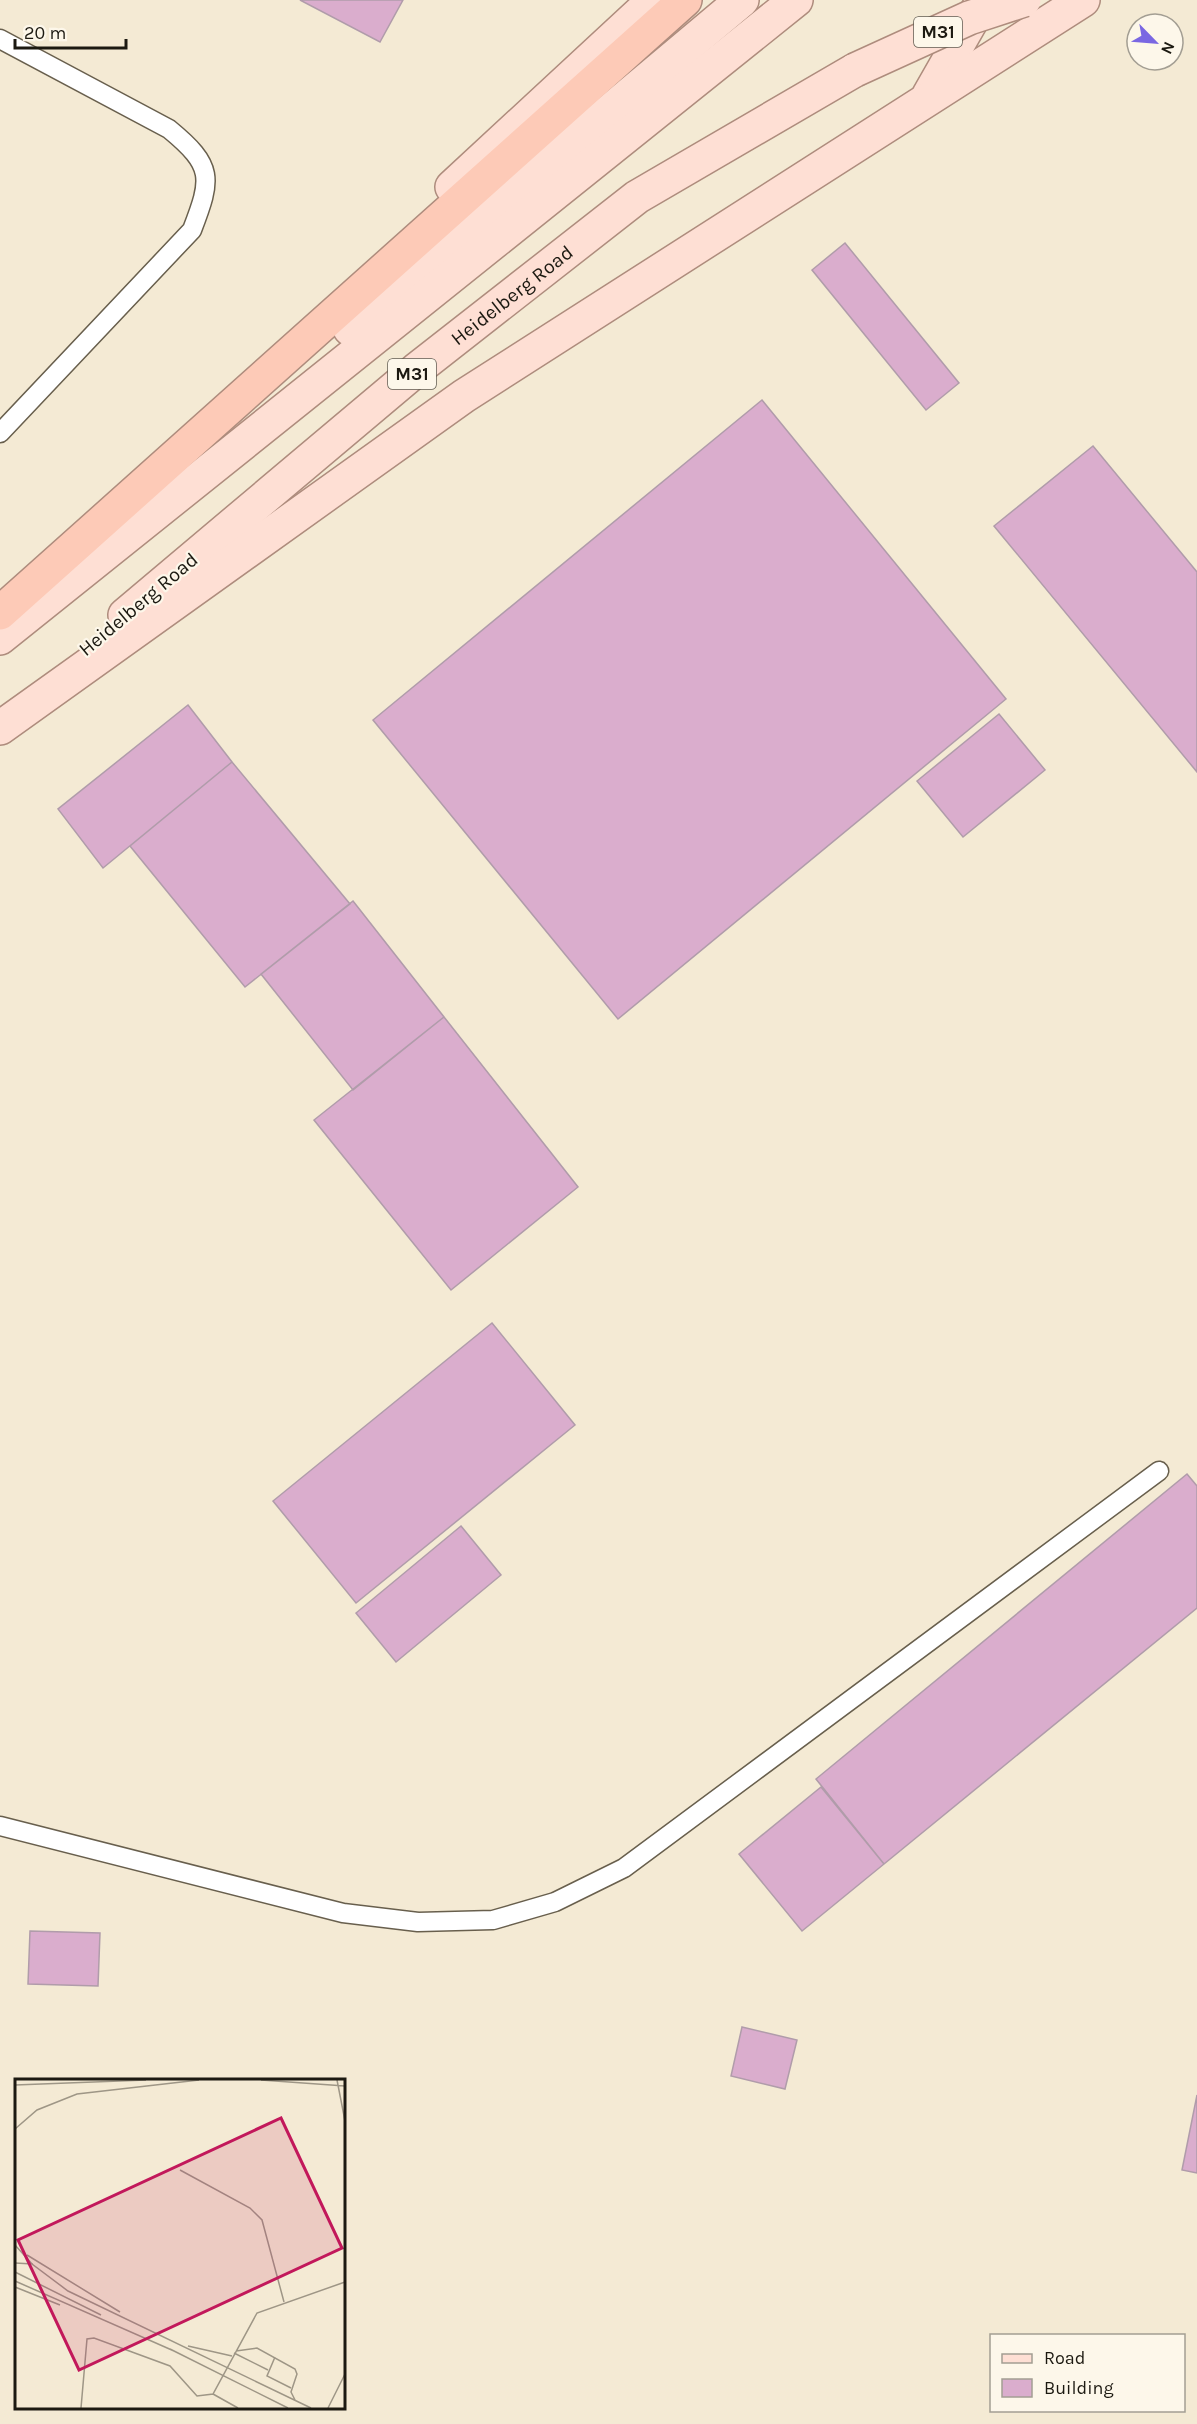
<svg xmlns="http://www.w3.org/2000/svg" width="1197" height="2424" viewBox="0 0 1197 2424" font-family="Karla,sans-serif">
<rect width="100%" height="100%" fill="#f4ead4"/>
<path fill="#daadcd" stroke="#b09caa" stroke-width="1.5" d="M 300,0 L 403,0 L 380,42 Z
M 845,243 L 959,383 L 926,410 L 812,270 Z
M 762,400 L 1006,699 L 618,1019 L 373,720 Z
M 1093,446 L 1197,572 L 1197,772 L 994,526 Z
M 188,705 L 232,762 L 103,868 L 58,809 Z
M 999,714 L 1045,770 L 963,837 L 917,781 Z
M 232,762 L 350,904 L 245,987 L 130,846 Z
M 353,901 L 444,1017 L 353,1090 L 261,974 Z
M 444,1017 L 578,1187 L 451,1290 L 314,1120 Z
M 492,1323 L 575,1425 L 356,1603 L 273,1501 Z
M 1187,1474 L 1197,1486 L 1197,1608 L 884,1864 L 816,1779 Z
M 461,1526 L 501,1575 L 396,1662 L 356,1613 Z
M 821,1787 L 884,1864 L 802,1931 L 739,1854 Z
M 30,1931 L 100,1933 L 98,1986 L 28,1984 Z
M 742,2027 L 797,2040 L 785,2089 L 731,2076 Z
M 1197,2095 L 1197,2173 L 1182,2170 Z"/>
<g fill="none" stroke-linecap="round" stroke-linejoin="round">
<g stroke="#685f4d" stroke-width="21">
<path id="lane" d="M 0,39 L 169,129 C 214,166 212,178 192,230 L 0,433
M 0,1826 L 343,1913 L 418,1922 L 493,1920 L 555,1902 L 624,1868 L 1159,1471"/>
</g>
<g stroke="#ae8c7d" stroke-width="36">
<g id="primary">
<path d="M 929,95 L 982,2"/>
<path d="M 452,187 L 654,0"/>
<path d="M 350,329 L 742,0"/>
<path id="s1" d="M 125,615 L 416,370 L 637,197 L 855,70"/>
<path d="M 0,638 L 796,0"/>
<path d="M 0,728 L 464,396 L 1083,0"/>
</g>
</g>
<g stroke="#ae8c7d" stroke-width="36">
<path id="highway" d="M 0,613 L 685,0"/>
</g>
<use href="#lane" stroke="#fff" stroke-width="18"/>
<use href="#primary" stroke="#fedfd4" stroke-width="33"/>
<use href="#highway" stroke="#fdcab7" stroke-width="33"/>
<g stroke="#ae8c7d" stroke-width="36" stroke-linecap="butt">
<path id="primary-bridge" d="M 855,70 L 969,18 L 1024,0"/>
</g>
<use href="#primary-bridge" stroke="#fedfd4" stroke-width="33"/>
</g>
<g text-anchor="middle" stroke-width="4.5" stroke-linejoin="round" paint-order="stroke">
<g fill="#fdf7ea" stroke="#605c52" stroke-width="1.5">
<rect x="914" y="17" width="48" height="30" rx="4.5"/>
<rect x="388" y="359" width="48" height="30" rx="4.5"/>
</g>
<g font-size="18" font-weight="bold" fill="#1c1911">
<text x="938" y="38">M31</text>
<text x="412" y="380">M31</text>
</g>
<g font-size="20" fill="#1c1911" stroke="#fdf7ea">
<text dy="7" stroke="none"><textPath href="#s1" startOffset="502">Heidelberg Road</textPath></text>
<text transform="translate(138 604) rotate(-40)" y="7">Heidelberg Road</text>
</g>
</g>
<g transform="translate(15 2079)">
<rect width="330" height="330" fill="#f4ead4"/>
<path fill="none" stroke="#9e9686" stroke-width="1.5" d="M 246,1 L 330,7M 322,1 L 330,42M 0,6 L 131,1M 0,50 L 22,31 L 62,15 L 184,1M 165,91 L 235,129 L 247,141 L 269,223M 0,166 L 17,185 L 53,212 L 296,329M 12,176 L 105,233M 0,184 L 18,185M 0,193 L 86,236M 0,202 L 159,272M 0,208 L 45,226M 173,267 L 217,277M 155,270 L 273,329M 221,272 L 242,269 L 280,290 L 282,295 L 276,313 L 280,321M 219,274 L 253,291M 260,278 L 252,297 L 276,309M 198,315 L 223,329M 66,329 L 72,260 L 79,259 L 155,287 L 182,317 L 198,315 L 242,234 L 330,203M 313,329 L 330,295"/>
<path fill="#c2185b" fill-opacity="0.15" stroke="#c2185b" stroke-width="3" d="M 266,39 L 327,169 L 64,291 L 3,161 Z"/>
<rect width="330" height="330" fill="none" stroke="#1c1911" stroke-width="3"/>
</g>
<rect x="990" y="2334" width="195" height="78" fill="#fdf7ea" stroke="#a39e93" stroke-width="1.5"/>
<rect x="1002" y="2354" width="30" height="9" fill="#fedfd4" stroke="#a39e93" stroke-width="1.5"/>
<text x="1044" y="2364" font-size="18" fill="#1c1911">Road</text>
<rect x="1002" y="2379" width="30" height="18" fill="#daadcd" stroke="#a39e93" stroke-width="1.5"/>
<text x="1044" y="2394" font-size="18" fill="#1c1911">Building</text>
<g transform="translate(1155 42) rotate(115)"><circle r="28" fill="#fdf7ea" stroke="#a39e93" stroke-width="1.5"/>
<path d="M0-4.5L10 22L0 15L-10 22Z" fill="#7a67e2"/>
<text y="-9" font-size="16" font-weight="bold" text-anchor="middle" fill="#1c1911">N</text>
</g>
<path d="M15 39v9h111v-9" fill="none" stroke="#1c1911" stroke-width="3"/>
<text x="24" y="39" font-size="18" fill="#1c1911" stroke="#fdf7ea" stroke-width="4.5" paint-order="stroke">20 m</text>
</svg>
